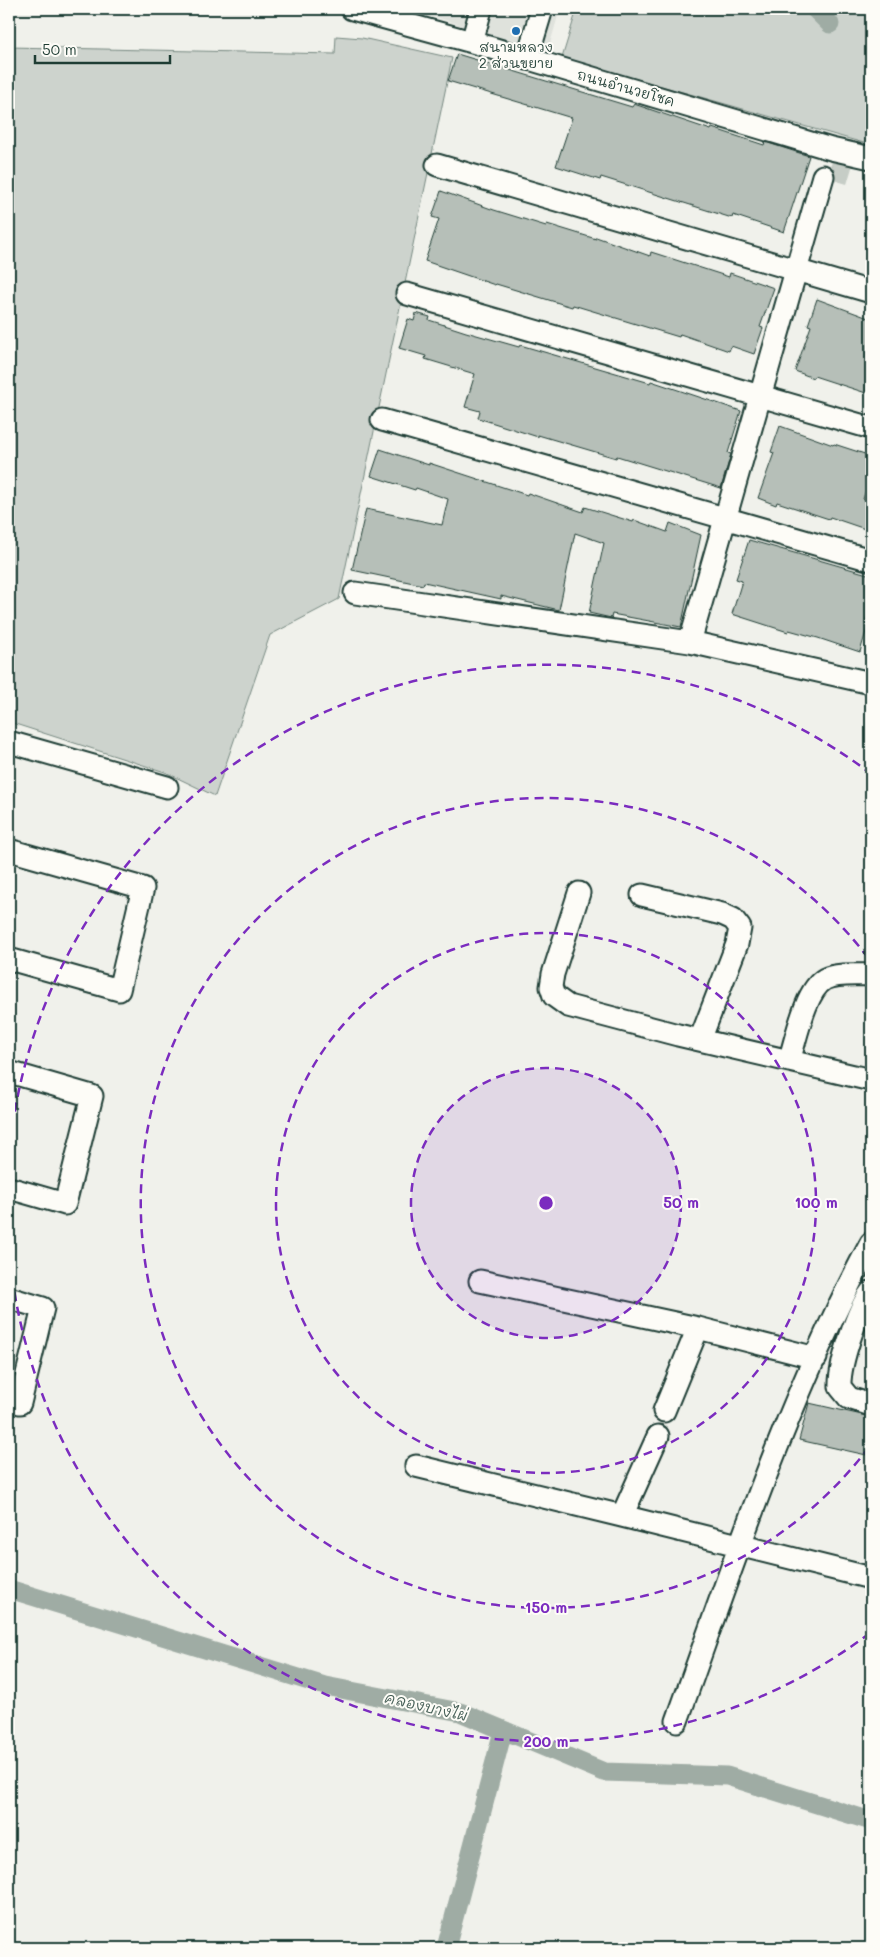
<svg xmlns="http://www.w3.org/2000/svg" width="880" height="1957" viewBox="0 0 880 1957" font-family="Mali,'Playpen Sans Thai',sans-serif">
<rect width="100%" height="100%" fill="#f0f1eb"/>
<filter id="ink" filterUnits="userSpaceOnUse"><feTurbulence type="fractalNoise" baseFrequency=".02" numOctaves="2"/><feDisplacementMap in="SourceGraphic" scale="10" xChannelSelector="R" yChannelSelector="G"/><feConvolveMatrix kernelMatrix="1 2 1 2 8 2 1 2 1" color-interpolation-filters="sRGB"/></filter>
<g filter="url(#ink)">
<path fill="#dfe2dc" d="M 412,9 L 560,9 L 547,54 Z"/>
<path fill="#cdd3cd" stroke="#768880" d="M 577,9 L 871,9 L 871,145 L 562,58 Z
M 336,36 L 362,38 L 452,58 L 339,599 L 270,635 L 215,796 L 165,772 L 9,722 L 9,47 L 335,54 Z"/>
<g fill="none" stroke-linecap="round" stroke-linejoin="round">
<path stroke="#9faca4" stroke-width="19" d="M 815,9 L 830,24
M 9,1589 L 325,1686 L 460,1712 L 604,1772 L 727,1776 L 871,1821
M 446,1948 L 503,1731"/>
</g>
<path fill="#b6bfb8" stroke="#1f3d34" d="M 457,54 L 632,107 L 634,104 L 711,130 L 712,128 L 764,145 L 765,142 L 809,156 L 784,232 L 733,215 L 732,218 L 601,177 L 600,180 L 556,166 L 572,118 L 448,81 Z
M 441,191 L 494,210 L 546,226 L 547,224 L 596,239 L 596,237 L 650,256 L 651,252 L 729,277 L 730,273 L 774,288 L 760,327 L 763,328 L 754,354 L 731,346 L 729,351 L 680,334 L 679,337 L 573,305 L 572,307 L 496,284 L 495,285 L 425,261 L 439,219 L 432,217 Z
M 817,299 L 871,319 L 871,378 L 866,393 L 814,376 L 813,378 L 795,371 L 811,326 L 808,325 Z
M 416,313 L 430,317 L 429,320 L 466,332 L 519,347 L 520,345 L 650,383 L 651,381 L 741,411 L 728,453 L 731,454 L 721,488 L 617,456 L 616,458 L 538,435 L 538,437 L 478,418 L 480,411 L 465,407 L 475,374 L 425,359 L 426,356 L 399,348 L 408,319 L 414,321 Z
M 780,426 L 833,445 L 834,444 L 871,456 L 871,474 L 863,499 L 871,502 L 871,531 L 830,517 L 829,519 L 777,502 L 776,505 L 758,498 L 774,453 L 771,452 Z
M 380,449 L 429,465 L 429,463 L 527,495 L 528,493 L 583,512 L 585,507 L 633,522 L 634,520 L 667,532 L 670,523 L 701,535 L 681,627 L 612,614 L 611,618 L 589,613 L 604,543 L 575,533 L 559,610 L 501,596 L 501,599 L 424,582 L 423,585 L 352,570 L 366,509 L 442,525 L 448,499 L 416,488 L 415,490 L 371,476 Z
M 749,540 L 871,575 L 871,602 L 865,624 L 868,625 L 860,652 L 818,638 L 789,630 L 788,632 L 732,614 L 742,581 L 736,579 Z
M 809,1403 L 871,1417 L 871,1456 L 799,1440 Z"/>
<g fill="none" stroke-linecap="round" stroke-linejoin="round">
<path stroke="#c6cdc6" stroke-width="21" stroke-dasharray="21 11" stroke-linecap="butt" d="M 837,181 L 843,161"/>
<g stroke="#1f3d34" stroke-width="25">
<path id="minor" d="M 352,9 L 472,42 L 831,149 L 871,158
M 472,42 L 481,9
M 527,59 L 542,9
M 437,165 L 871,292
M 407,294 L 871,428
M 382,420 L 871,560
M 355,593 L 690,642 L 871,683
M 690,642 L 823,176
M 9,742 L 167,787
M 9,850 L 143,888 L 119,990 L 9,959
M 579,893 L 553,974 L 551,987 L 554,996 L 568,1006 L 678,1035 L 871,1080
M 642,895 L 722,914 L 733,919 L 740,928 L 737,944 L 700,1040
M 789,1061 C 796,1040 805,990 825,979 C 837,973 858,975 871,975
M 9,1072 L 92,1096 L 65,1204 L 9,1188
M 480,1281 L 698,1328 L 816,1358
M 871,1292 C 857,1310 839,1365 840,1387 L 849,1398 L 871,1405
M 9,1298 L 43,1308 L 20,1403 L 9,1400
M 664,1411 L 698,1328
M 658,1436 L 622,1516 L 871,1578
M 416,1466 L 622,1516
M 677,1721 C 735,1559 789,1394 871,1243"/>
</g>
<use href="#minor" stroke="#fdfcf7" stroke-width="21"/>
</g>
</g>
<circle cx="546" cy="1203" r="135" fill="#7b2cbf" fill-opacity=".12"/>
<g fill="none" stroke="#7b2cbf" stroke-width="2.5" stroke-dasharray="9 6">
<circle cx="546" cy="1203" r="135"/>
<circle cx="546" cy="1203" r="270"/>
<path d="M869 1447A405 405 0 1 1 869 959"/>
<path d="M870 1633A539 539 0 0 1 9 1250M9 1156A539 539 0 0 1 870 773"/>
</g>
<circle fill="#1f6fb2" stroke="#fdfcf7" stroke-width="2" cx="516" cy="31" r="5"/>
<g text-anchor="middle" stroke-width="4" stroke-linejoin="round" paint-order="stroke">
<g font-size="14" fill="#1f3d34" stroke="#fdfcf7">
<text x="516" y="52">สนามหลวง<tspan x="516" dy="16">2 ส่วนขยาย</tspan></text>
</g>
<g font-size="14" fill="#1f3d34" stroke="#fdfcf7">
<text transform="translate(626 88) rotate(16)" y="5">ถนนอำนวยโชค</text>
</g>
<g font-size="15" font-style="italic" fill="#455e56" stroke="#fdfcf7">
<text transform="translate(426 1707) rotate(13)" y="5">คลองบางไผ่</text>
</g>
</g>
<circle cx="546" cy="1203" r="8" fill="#7b2cbf" stroke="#fdfcf7" stroke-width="2.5"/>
<g font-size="15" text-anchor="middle" font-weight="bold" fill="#7b2cbf" stroke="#fdfcf7" stroke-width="4" stroke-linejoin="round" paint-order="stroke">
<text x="681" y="1208">50 m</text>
<text x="816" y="1208">100 m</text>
<text x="546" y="1613">150 m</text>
<text x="546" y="1747">200 m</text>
</g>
<rect width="880" height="1957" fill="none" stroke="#fdfcf7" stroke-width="30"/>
<rect x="15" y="15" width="850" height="1927" fill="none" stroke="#1f3d34" stroke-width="2" filter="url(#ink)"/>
<path d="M35 55v8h135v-8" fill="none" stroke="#1f3d34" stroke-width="2.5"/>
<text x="42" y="55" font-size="15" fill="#1f3d34" stroke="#fdfcf7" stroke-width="4" paint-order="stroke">50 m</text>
</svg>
